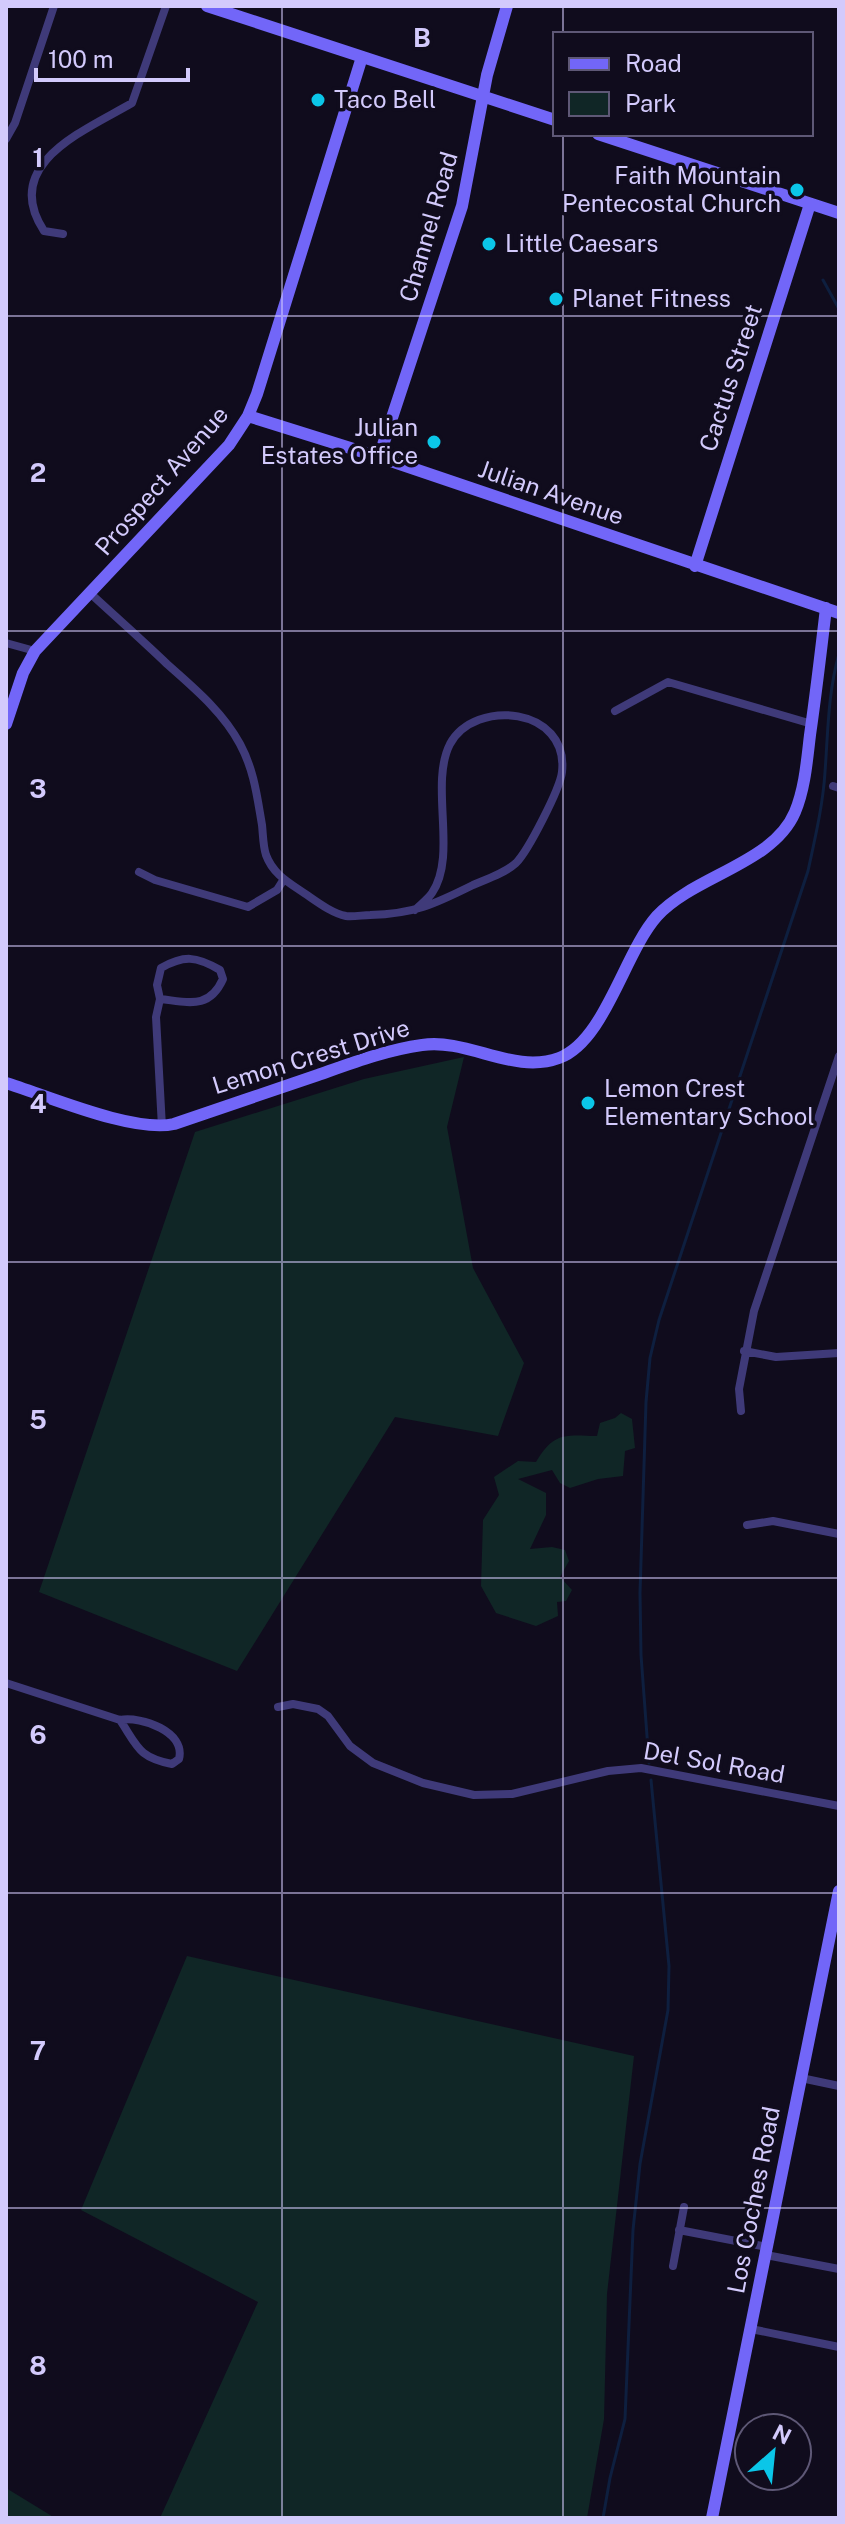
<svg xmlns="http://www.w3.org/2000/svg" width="845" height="2524" viewBox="0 0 845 2524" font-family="'Public Sans',sans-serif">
<rect width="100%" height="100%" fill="#100c1d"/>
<path fill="#102626" d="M 464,1057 L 447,1127 L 473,1268 L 524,1363 L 498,1436 L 395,1417 L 237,1671 L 39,1592 L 195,1132 L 364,1079 Z
M 621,1413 L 632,1419 L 635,1448 L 625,1451 L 623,1476 L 598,1479 L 570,1488 L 560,1483 L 552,1470 L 518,1479 L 546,1493 L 546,1515 L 530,1549 L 552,1547 L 565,1550 L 569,1561 L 560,1577 L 572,1590 L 566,1601 L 557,1602 L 558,1616 L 536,1626 L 496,1613 L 481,1586 L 483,1520 L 499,1495 L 494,1477 L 518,1461 L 536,1462 C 554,1432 564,1435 597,1436 L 600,1423 L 615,1418 Z
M 187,1956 L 634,2056 L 607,2294 L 604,2419 L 587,2518 L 160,2518 L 258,2302 L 81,2210 Z
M 6,2488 L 55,2518 L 6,2518 Z"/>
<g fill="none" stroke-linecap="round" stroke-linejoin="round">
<path stroke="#0e1f3f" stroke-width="3" d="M 823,280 L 839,309
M 649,1763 L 641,1655 L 640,1593 L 646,1402 L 650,1358 L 659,1320 L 808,871 C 815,838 823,805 825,772 C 828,732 828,692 839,654
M 603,2518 L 610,2478 L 625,2419 L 633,2230 L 640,2164 L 668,2010 L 669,1966 L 651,1780"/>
<path stroke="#3f3a79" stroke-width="8" d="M 6,139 L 15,123 L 54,6
M 63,234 L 44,231 C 0,164 84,131 132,103 L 166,6
M 91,594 C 116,617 142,640 167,664 C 194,688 223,712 240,744 C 254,770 257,796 262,825 C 263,834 263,846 266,855 C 273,874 288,882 304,893 C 316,901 331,913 346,916 C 353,917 363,915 370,915 C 414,914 435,904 473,885 C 487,879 505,873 516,863 C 528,851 560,789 562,772 C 569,707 475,698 450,744 C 429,785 458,855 432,893 C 428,899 420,905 415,910
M 6,643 L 35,651
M 615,711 L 668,682 L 812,724
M 833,786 L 839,788
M 139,872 L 155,880 L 248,907 L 277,890 L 284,879
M 160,999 C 188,1002 209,1010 223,979 L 220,970 C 196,956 184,955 161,968 L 157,985 L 160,999 L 156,1017 L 162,1127
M 744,1351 L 776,1357 L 839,1353
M 741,1411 L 739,1389 L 754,1311 L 839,1056
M 747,1525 L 773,1521 L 839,1534
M 6,1683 L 120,1720 C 142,1716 186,1732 179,1759 L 172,1764 C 138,1757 138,1747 120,1720
M 278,1707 L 293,1704 L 318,1709 L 328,1716 L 350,1746 L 373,1763 L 423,1783 L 474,1795 L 512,1794 L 608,1771 L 641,1768 L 839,1806
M 801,2078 L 839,2086
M 679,2230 L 767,2247
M 766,2255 L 839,2269
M 673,2266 L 684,2207
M 751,2329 L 839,2347"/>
<path stroke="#7266f8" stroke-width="12" d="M 207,6 L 555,120
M 598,134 L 839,213
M 248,416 L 379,457 L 839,613
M 379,457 L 462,206 L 487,75 L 507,6
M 695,566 L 810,204
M 6,724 L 23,673 L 35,651 L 229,445 L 248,416 L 257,394 L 362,57
M 6,1083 C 48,1096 133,1133 174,1124 C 222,1108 270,1091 318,1075 C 352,1063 386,1050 422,1045 C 468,1038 514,1075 559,1058 C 605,1041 624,953 657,916 C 695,875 773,864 795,812 C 805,788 807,760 810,735 C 816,693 821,651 826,608
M 712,2518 L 839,1891"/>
</g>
<path fill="none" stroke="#d3cafc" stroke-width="2" stroke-opacity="0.55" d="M 282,6 L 282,2518M 563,6 L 563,34M 563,134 L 563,2518M 6,316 L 839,316M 6,631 L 839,631M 6,946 L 839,946M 6,1262 L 839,1262M 6,1578 L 839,1578M 6,1893 L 839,1893M 6,2208 L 839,2208"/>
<g fill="#0bc6e8" stroke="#100c1d" stroke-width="3">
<circle cx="318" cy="100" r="8"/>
<circle cx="797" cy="190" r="8"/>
<circle cx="489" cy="244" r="8"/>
<circle cx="556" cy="299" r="8"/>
<circle cx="434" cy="442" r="8"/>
<circle cx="588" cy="1103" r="8"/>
</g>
<g text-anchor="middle" stroke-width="7" stroke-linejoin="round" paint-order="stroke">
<g font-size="24" fill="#d3cafc" stroke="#100c1d" text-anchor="start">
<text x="334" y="108">Taco Bell</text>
<text x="781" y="184" text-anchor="end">Faith Mountain<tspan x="781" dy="28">Pentecostal Church</tspan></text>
<text x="505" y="252">Little Caesars</text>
<text x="572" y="307">Planet Fitness</text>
<text x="418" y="436" text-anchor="end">Julian<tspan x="418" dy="28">Estates Office</tspan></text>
<text x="604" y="1097">Lemon Crest<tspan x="604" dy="28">Elementary School</tspan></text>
</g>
<g font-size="24" fill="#d3cafc" stroke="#100c1d">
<text transform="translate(429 227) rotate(-74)" y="8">Channel Road</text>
<text transform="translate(731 378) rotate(-72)" y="8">Cactus Street</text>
<text transform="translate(162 481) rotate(-49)" y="8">Prospect Avenue</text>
<text transform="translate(551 493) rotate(19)" y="8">Julian Avenue</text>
<text transform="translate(311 1057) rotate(-17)" y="8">Lemon Crest Drive</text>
<text transform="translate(714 1763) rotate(10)" y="8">Del Sol Road</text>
<text transform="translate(754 2200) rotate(-79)" y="8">Los Coches Road</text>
</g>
</g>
<g font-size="26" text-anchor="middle" font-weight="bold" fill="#d3cafc" stroke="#100c1d" stroke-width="7" stroke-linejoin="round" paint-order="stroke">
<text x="422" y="47">B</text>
<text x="38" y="167">1</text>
<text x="38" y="482">2</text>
<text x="38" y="798">3</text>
<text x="38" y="1113">4</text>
<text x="38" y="1429">5</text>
<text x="38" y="1744">6</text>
<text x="38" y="2060">7</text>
<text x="38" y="2375">8</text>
</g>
<rect width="845" height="2524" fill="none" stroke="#d3cafc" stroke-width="16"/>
<rect x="553" y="32" width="260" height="104" fill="#100c1d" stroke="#5e5876" stroke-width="2"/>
<rect x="569" y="58" width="40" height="12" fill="#7266f8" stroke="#5e5876" stroke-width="2"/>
<text x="625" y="72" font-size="24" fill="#d3cafc">Road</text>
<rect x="569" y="92" width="40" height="24" fill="#102626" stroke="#5e5876" stroke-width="2"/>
<text x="625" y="112" font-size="24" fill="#d3cafc">Park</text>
<g transform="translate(773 2452) rotate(27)"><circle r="38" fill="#100c1d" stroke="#5e5876" stroke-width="2"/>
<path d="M0-6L14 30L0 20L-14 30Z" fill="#0bc6e8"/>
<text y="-12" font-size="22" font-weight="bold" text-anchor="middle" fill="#d3cafc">N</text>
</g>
<path d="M36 68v12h152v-12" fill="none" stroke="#d3cafc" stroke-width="4"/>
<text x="48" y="68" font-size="24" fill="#d3cafc" stroke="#100c1d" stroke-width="6" paint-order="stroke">100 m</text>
</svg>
